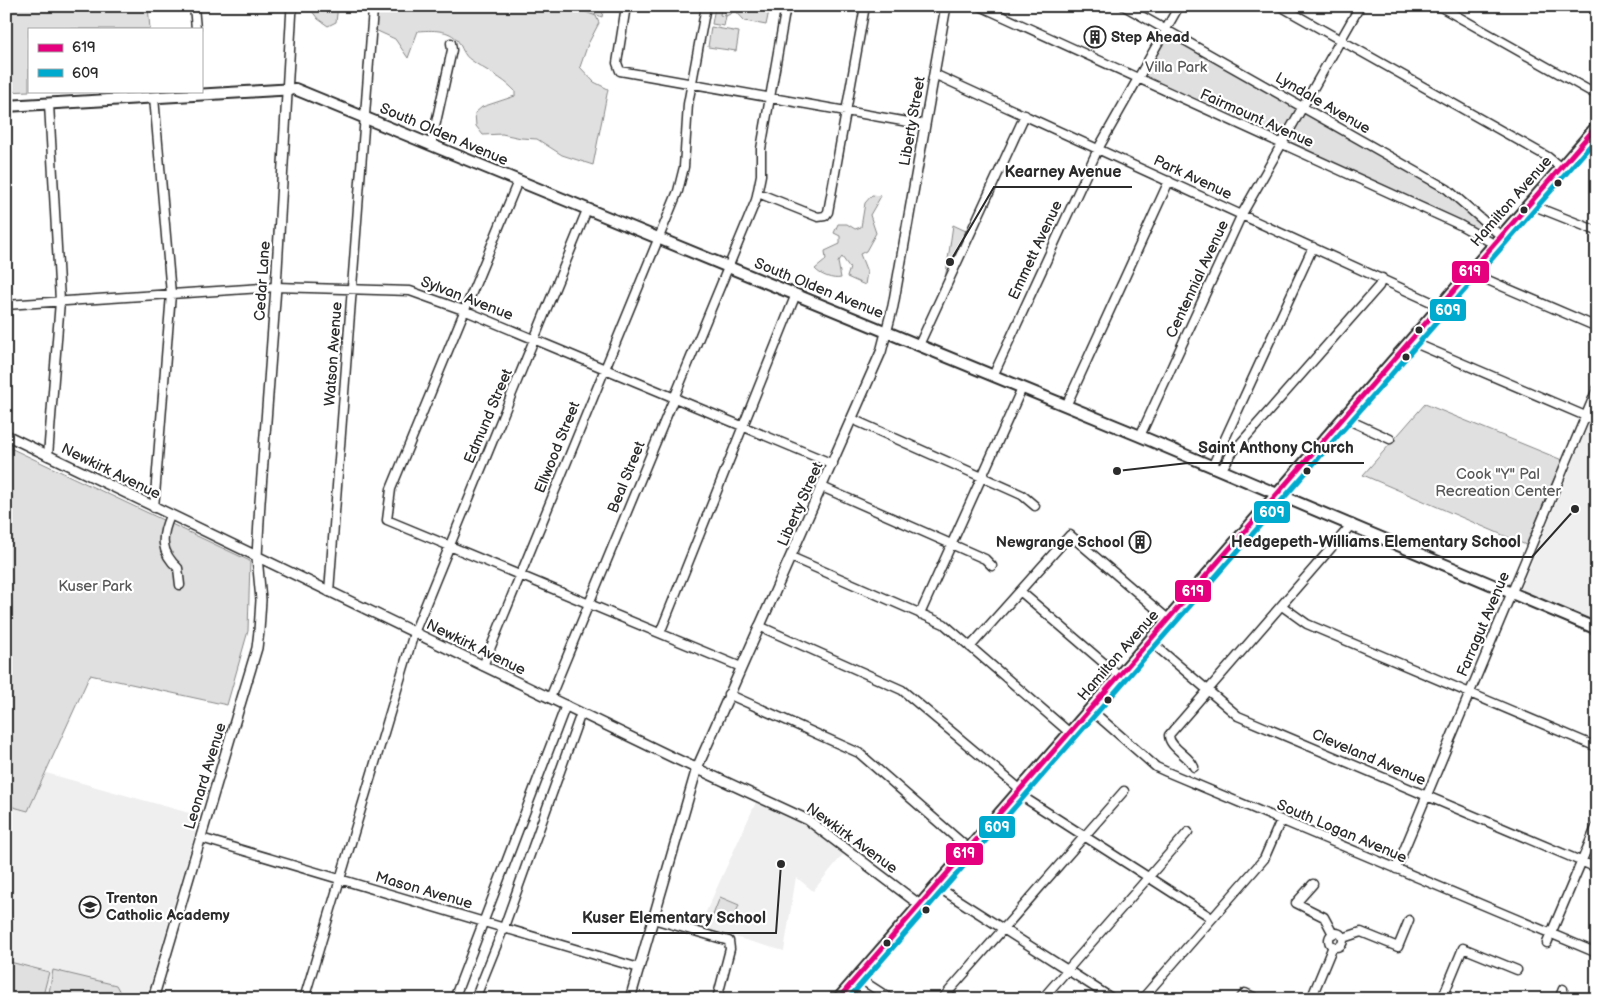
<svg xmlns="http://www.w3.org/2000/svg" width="1603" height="1005" viewBox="0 0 1603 1005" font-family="'Balsamiq Sans',sans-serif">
<rect width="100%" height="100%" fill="#fff"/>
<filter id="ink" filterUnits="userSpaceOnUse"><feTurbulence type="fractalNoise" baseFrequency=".02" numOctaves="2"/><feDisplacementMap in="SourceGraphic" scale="10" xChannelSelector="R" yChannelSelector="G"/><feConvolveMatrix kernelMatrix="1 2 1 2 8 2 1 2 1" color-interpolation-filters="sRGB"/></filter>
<g filter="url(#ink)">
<path fill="#efefef" d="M 1589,424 L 1597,427 L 1597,622 L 1520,590 Z
M 46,773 L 200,816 L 146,999 L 6,999 L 6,805 L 28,811 Z
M 757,800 L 796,819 L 845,852 L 813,891 L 796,877 L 784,951 L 699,927 Z"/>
<path fill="#e0e0e0" stroke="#868686" d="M 6,6 L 148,6 L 150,29 L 29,29 L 29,91 L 6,92 Z
M 308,6 L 338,6 L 336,22 L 328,26 L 318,19 Z
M 372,6 L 569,6 L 596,16 L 599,23 L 588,44 L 580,67 L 594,82 L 608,89 L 593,165 L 562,155 L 537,139 L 521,138 L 502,134 L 483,135 L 476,126 L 475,113 L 482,107 L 515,96 L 515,91 C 502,77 486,71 471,60 C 464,56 462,47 458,41 C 450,29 431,30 418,31 L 408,58 L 395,39 L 373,29 Z
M 574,6 L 604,6 L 602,17 Z
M 728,6 L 732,13 L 726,16 L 724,26 L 712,24 L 715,7 L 721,9 L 720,15 L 726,16 L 723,10 Z
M 731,6 L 770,6 L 766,25 L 745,21 Z
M 711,27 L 739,32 L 736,51 L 708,47 Z
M 1165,34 L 1450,193 L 1483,223 L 1478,230 L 1143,78 Z
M 872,195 L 881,196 L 870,215 L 876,233 L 866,251 L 860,254 L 867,272 L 865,285 L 847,277 L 850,268 L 842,257 L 838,262 L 841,278 C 833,280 820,275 815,269 L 826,260 L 825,251 L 840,244 L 840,236 L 834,233 L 838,224 L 847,224 L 855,229 L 861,227 L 865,203 Z
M 953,225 L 966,231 L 945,280 Z
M 1425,404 L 1562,460 L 1526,545 L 1363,475 Z
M 6,446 L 250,561 L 248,631 L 227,705 L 90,675 L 28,811 L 6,805 Z
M 720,897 L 739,905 L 734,918 L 722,915 L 713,915 Z
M 6,961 L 49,972 L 42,999 L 6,999 Z
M 53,970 L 116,985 L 121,994 L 120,999 L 48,999 Z"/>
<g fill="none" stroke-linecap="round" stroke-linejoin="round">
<g stroke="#2b2b2b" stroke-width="11">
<path id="minor" d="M 194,6 L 196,29
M 626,6 L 617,63 L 620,71 L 925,125
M 980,6 L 1460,225 L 1494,244
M 1124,6 L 1447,189 L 1501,236
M 1280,6 L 1548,157 L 1560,167
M 1439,6 L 1597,95
M 934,74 L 1440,306
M 431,145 L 452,50 L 451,43
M 518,181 L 391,489 L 387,520 L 741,667
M 758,193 L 818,217 L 825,216 L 828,212 L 865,6
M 1529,204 L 1597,231
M 1469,272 L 1597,327
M 6,305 L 276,287 L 410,291 L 466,311 L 833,464
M 1410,341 L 1597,421
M 919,345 L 1025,115
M 993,376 L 1098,149 L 1179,6
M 1066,406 L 1169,181
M 1344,418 L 1390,439
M 852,419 L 1022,495 L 1035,506
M 1140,436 L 1242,214 L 1360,6
M 48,456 L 60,301 L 49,104
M 1212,467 L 1313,247
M 1221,470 L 1232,453 L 1379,286 L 1382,278
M 822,487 L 985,559 L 992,566
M 154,508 L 171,294 L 154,97
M 170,516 C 161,536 160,552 178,568 L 180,585
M 791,557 L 944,624 L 1070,733
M 1020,591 L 1119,676
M 329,592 L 373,9
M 1282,606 L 1307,624 L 1597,747
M 920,614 L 1022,388
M 759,626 L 902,690 L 1020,789
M 660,633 L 796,294
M 1150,641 L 1238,716 L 1597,868
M 970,647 L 1070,535 L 1168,619
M 483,666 L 678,191 L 684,167 L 688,104 L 706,6
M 728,694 L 859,753 L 969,849
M 550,698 L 756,200 L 761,175 L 761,149 L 786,6
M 1091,710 L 1156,767 L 1167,772 L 1597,953
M 1194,767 C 1189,755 1169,748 1169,735 L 1352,524
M 1017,793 L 1212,918
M 201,838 L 639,968
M 1396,869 L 1597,389
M 1313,884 L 1296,903 L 1324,917 L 1333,934
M 936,886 L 1113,999
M 653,919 L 729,941 L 730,949 L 717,999
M1329 940a7 7 0 1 1 14 0a7 7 0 1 1-14 0Z
M 1343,938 L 1361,932 L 1398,947 L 1409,920
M 1547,943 L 1597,825
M 857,977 L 891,999
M 304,999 L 414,633 L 587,210
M 454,999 L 566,705
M 475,999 L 504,927 L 581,713
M 942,999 L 1124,791
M 1042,999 L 1188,832
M 1142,999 L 1264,859 L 1281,820
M 1240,999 L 1245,993 L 1258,999
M 1311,999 L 1333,946
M 1442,999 L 1463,948 L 1517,970
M 1559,999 L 1563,989"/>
</g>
<g stroke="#2b2b2b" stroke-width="12">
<path id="tertiary" d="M 6,435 L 672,757 L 808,820 L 920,905
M 153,999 L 239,708 L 257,648 L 259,631 L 261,600 L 257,557 L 260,502 L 276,287 L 292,6
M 630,999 L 697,768 L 881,352 L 893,306 L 946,6"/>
</g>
<g stroke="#2b2b2b" stroke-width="14">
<path id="secondary" d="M 6,106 L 295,89 L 1140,436 L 1597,629
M 838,999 L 1597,126"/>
</g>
<use href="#minor" stroke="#fff" stroke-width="8"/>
<use href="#tertiary" stroke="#fff" stroke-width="9"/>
<use href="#secondary" stroke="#fff" stroke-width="10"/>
<g stroke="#fff" stroke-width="9">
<path id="bus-1" d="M 838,999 L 1597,126"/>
</g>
<g stroke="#fff" stroke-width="9">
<path id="bus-2" d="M 848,999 L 1597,138"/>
</g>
<use href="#bus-1" stroke="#e5007d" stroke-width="5"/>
<use href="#bus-2" stroke="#00a9ce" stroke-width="5"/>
</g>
</g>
<defs>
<g id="building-ring" transform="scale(1.125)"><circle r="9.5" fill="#fff" stroke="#2b2b2b" stroke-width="1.5"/><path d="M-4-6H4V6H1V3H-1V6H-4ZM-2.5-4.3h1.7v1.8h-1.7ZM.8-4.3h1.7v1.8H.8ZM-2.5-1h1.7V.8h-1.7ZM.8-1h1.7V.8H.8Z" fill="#2b2b2b"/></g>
<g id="school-ring" transform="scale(1.125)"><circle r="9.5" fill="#fff" stroke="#2b2b2b" stroke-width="1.5"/><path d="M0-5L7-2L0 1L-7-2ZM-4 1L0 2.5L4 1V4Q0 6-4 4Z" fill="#2b2b2b"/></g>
</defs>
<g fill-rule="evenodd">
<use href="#building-ring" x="1095" y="37"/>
<use href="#building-ring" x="1140" y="542"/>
<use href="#school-ring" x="90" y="907"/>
</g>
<g fill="#2b2b2b" stroke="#fff" stroke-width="2">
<circle cx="1558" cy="183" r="4.5"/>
<circle cx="1524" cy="210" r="4.5"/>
<circle cx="1419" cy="330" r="4.5"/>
<circle cx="1406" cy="357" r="4.5"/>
<circle cx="1307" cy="471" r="4.5"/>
<circle cx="1108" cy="700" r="4.5"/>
<circle cx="926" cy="910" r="4.5"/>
<circle cx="887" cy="943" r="4.5"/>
</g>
<g text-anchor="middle" stroke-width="4.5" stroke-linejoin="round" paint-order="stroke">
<g font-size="15" font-weight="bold" fill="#2b2b2b" stroke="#fff" text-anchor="start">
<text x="1111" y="42">Step Ahead</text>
<text x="1124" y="547" text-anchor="end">Newgrange School</text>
<text x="106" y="903">Trenton<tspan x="106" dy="17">Catholic Academy</tspan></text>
</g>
<g font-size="15" fill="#585858" stroke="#fff">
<text x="1176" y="72">Villa Park</text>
<text x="1498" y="479">Cook "Y" Pal<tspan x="1498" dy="17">Recreation Center</tspan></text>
<text x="95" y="591">Kuser Park</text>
</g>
<g font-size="15" fill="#2b2b2b" stroke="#fff">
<text transform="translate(1323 103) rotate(30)" y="5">Lyndale Avenue</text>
<text transform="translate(1257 118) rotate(24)" y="5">Fairmount Avenue</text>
<text transform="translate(912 121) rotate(-80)" y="5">Liberty Street</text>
<text transform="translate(444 134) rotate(23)" y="5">South Olden Avenue</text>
<text transform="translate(1193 177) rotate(25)" y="5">Park Avenue</text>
<text transform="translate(1511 201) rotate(-49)" y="5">Hamilton Avenue</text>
<text transform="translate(1035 250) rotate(-65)" y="5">Emmett Avenue</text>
<text transform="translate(1197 279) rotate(-65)" y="5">Centennial Avenue</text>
<text transform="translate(262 281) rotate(-86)" y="5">Cedar Lane</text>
<text transform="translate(819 288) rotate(22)" y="5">South Olden Avenue</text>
<text transform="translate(467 298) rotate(21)" y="5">Sylvan Avenue</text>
<text transform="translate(333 354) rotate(-86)" y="5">Watson Avenue</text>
<text transform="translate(488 416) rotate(-67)" y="5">Edmund Street</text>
<text transform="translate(557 447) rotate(-68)" y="5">Ellwood Street</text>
<text transform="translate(111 471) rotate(26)" y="5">Newkirk Avenue</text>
<text transform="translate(626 477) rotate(-68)" y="5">Beal Street</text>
<text transform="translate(800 504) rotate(-66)" y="5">Liberty Street</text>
<text transform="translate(1483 624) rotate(-67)" y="5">Farragut Avenue</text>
<text transform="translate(476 647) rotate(26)" y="5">Newkirk Avenue</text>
<text transform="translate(1118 655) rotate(-49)" y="5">Hamilton Avenue</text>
<text transform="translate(1369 757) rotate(23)" y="5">Cleveland Avenue</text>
<text transform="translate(205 776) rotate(-73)" y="5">Leonard Avenue</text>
<text transform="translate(1342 831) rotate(23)" y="5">South Logan Avenue</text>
<text transform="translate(852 838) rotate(36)" y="5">Newkirk Avenue</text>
<text transform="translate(424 890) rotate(16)" y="5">Mason Avenue</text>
</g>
</g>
<path fill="none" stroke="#2b2b2b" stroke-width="2" d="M950 262L994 187H1132M1117 471L1188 463H1364M1575 509L1532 557H1221M781 864L776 933H572"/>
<g fill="#2b2b2b" stroke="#fff" stroke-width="2">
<circle cx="950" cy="262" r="5"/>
<circle cx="1117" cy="471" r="5"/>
<circle cx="1575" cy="509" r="5"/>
<circle cx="781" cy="864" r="5"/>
</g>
<g font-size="16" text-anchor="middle" font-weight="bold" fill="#2b2b2b" stroke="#fff" stroke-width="4.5" stroke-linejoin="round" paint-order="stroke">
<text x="1063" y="177">Kearney Avenue</text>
<text x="1276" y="453">Saint Anthony Church</text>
<text x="1376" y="547">Hedgepeth-Williams Elementary School</text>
<text x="674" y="923">Kuser Elementary School</text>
</g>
<g stroke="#fff" stroke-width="2">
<rect x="1451" y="260" width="39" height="24" rx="5" fill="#e5007d"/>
<rect x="1429" y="298" width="38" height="24" rx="5" fill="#00a9ce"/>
<rect x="1253" y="500" width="38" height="24" rx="5" fill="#00a9ce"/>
<rect x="1174" y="579" width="38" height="24" rx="5" fill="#e5007d"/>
<rect x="978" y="815" width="38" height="24" rx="5" fill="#00a9ce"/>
<rect x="945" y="842" width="39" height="24" rx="5" fill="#e5007d"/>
</g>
<g font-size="14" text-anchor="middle" font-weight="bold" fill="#fff">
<text x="1470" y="276">619</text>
<text x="1448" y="315">609</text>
<text x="1272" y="517">609</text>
<text x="1193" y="596">619</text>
<text x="997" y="832">609</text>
<text x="964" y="858">619</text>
</g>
<rect width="1603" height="1005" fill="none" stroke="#fff" stroke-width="25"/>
<rect x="12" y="12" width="1578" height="980" fill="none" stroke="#2b2b2b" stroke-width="2" filter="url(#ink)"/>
<rect x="28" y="28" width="175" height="65" fill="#ffffff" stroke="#aaaaaa"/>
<rect x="38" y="44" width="25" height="8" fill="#e5007d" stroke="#aaaaaa"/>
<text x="72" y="52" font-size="15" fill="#2b2b2b">619</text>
<rect x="38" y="69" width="25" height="8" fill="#00a9ce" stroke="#aaaaaa"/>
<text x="72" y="78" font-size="15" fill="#2b2b2b">609</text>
</svg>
